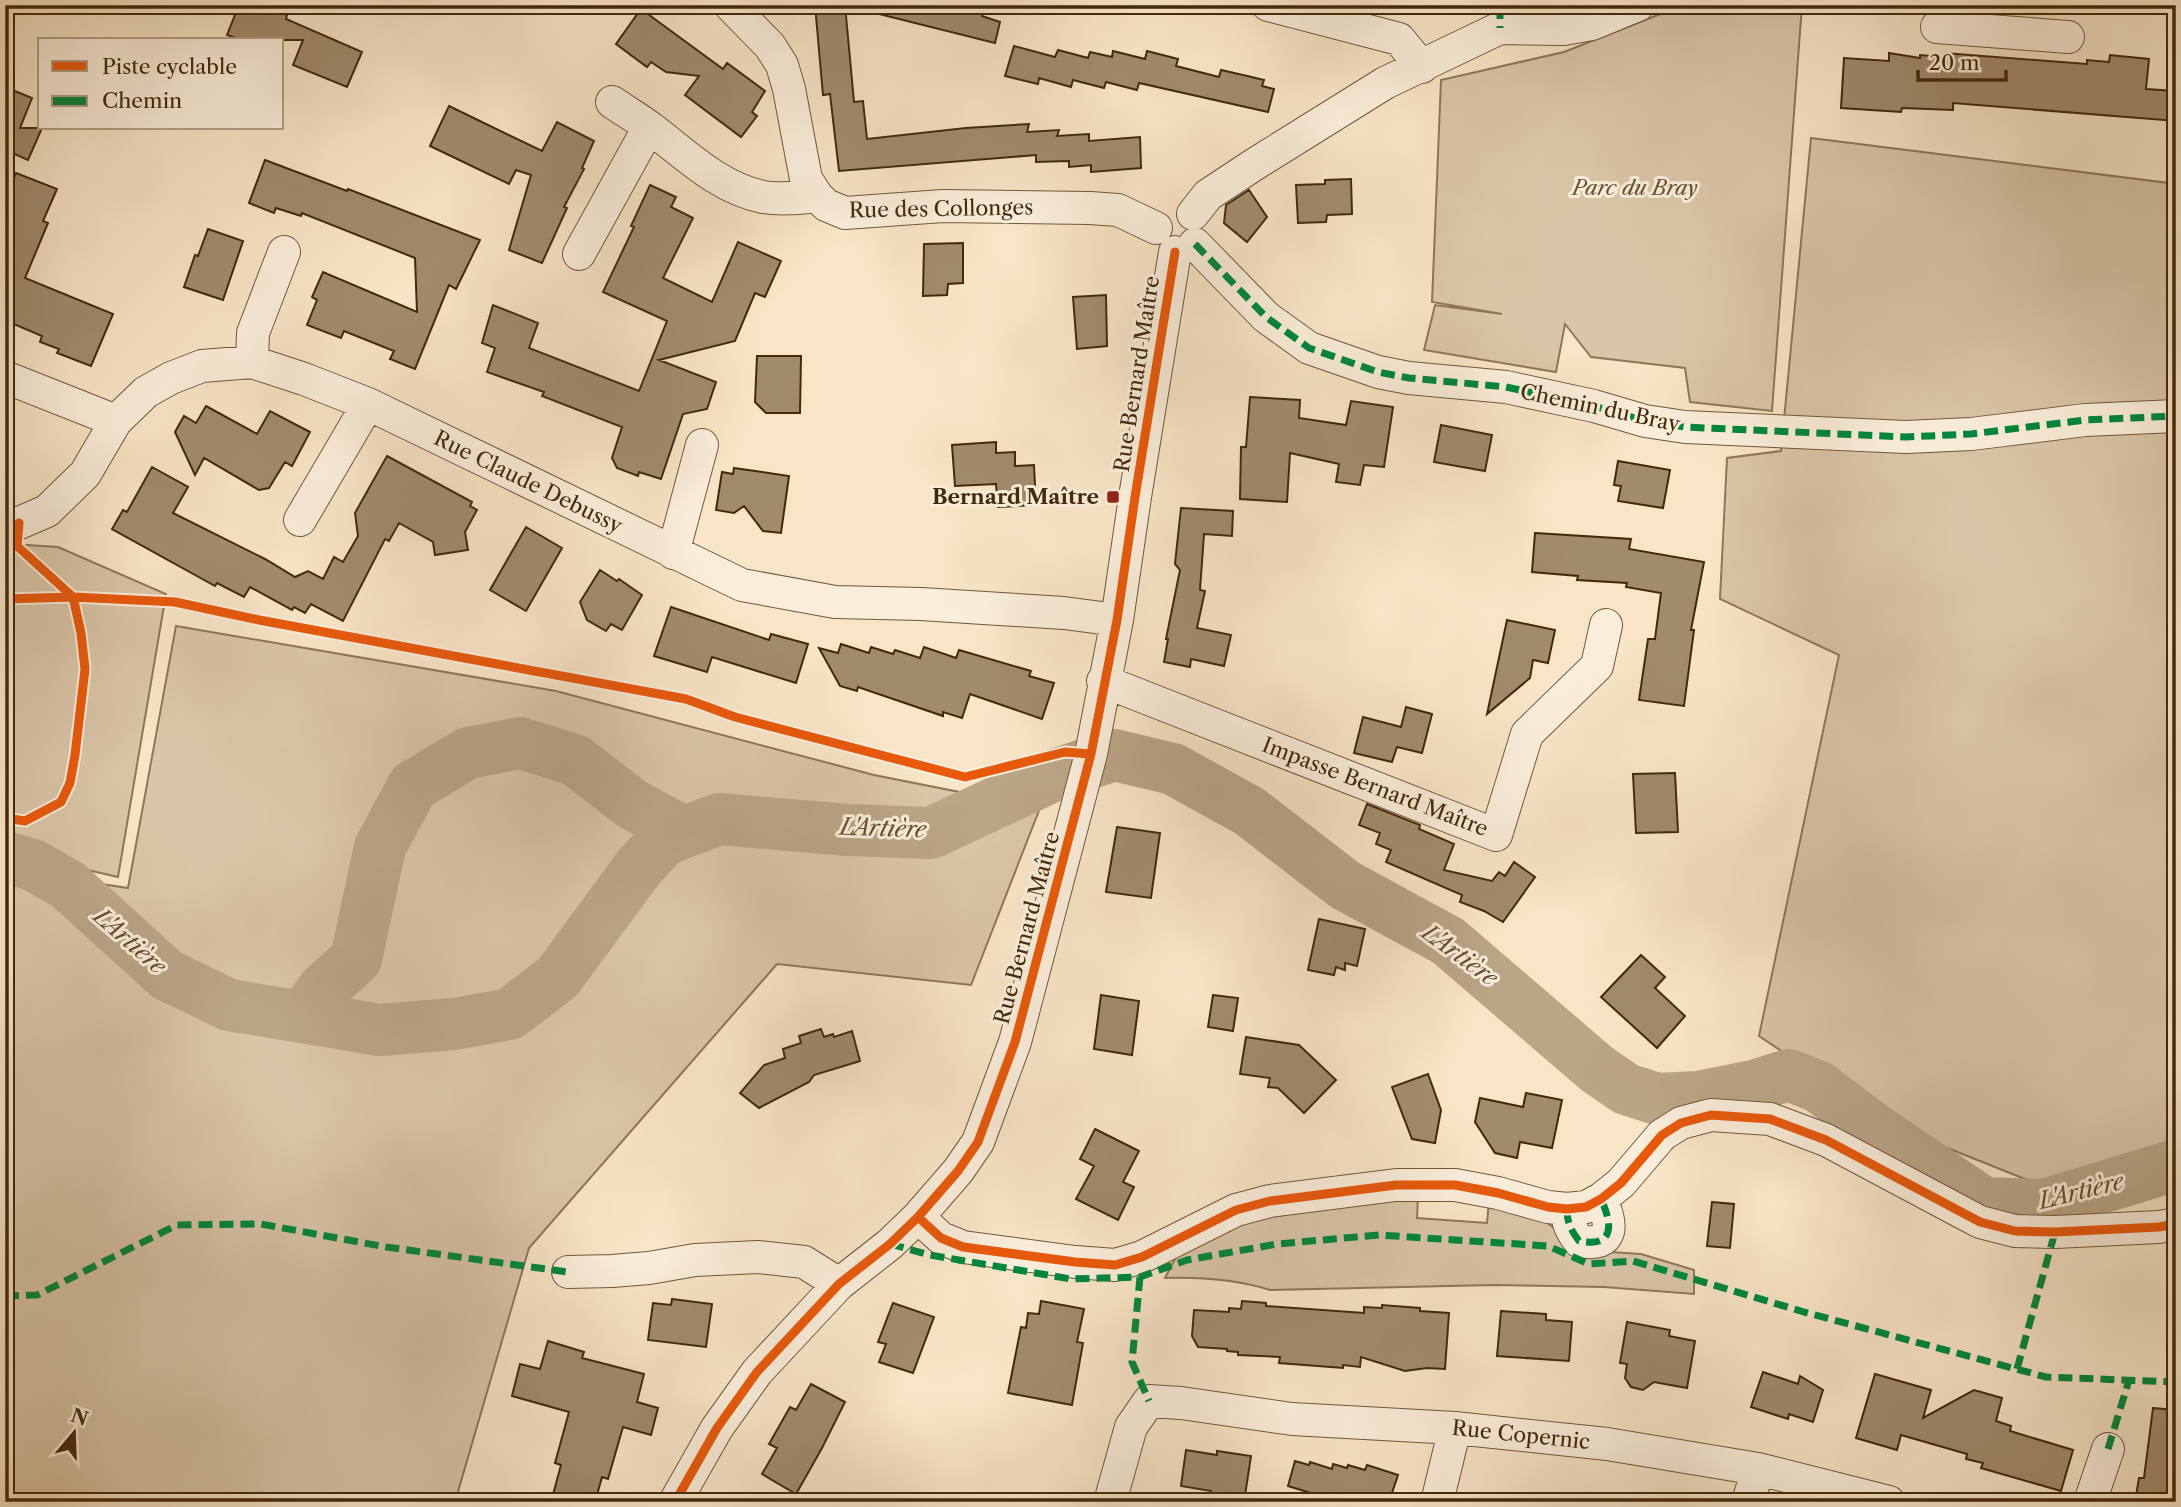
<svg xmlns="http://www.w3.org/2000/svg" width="2181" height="1507" viewBox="0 0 2181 1507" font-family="'Libre Caslon Text',serif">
<rect width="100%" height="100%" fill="#f8e5c7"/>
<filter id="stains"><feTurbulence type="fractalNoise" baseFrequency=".00286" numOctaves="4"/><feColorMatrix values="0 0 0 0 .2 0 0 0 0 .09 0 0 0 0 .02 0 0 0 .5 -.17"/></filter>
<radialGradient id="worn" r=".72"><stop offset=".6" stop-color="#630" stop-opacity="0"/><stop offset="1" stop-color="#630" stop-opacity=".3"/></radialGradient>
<path fill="#d9c5a7" stroke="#8e775a" stroke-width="2" d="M 1683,5 L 1802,5 L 1772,411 L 1690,402 L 1685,368 L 1591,357 L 1565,324 L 1556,372 L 1424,350 L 1435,305 L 1502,314 L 1432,302 L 1441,80 L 1564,52 Z
M 1811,138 L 2176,184 L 2176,1180 L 2050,1189 L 1895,1127 L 1759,1036 L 1839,655 L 1720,599 L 1727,458 L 1781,451 Z
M 27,545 L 58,547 L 166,594 L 118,877 L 5,851 L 5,550 Z
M 176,626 L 556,691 L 874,775 L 1040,808 L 971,985 L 777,964 L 529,1248 L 455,1502 L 5,1502 L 5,869 L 128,888 Z
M 1418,1196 L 1417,1218 L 1487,1223 L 1489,1201 L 1543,1219 L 1556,1230 L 1610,1252 L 1641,1254 L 1694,1270 L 1694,1294 L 1604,1287 L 1493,1285 L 1270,1290 C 1235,1279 1201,1277 1165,1278 L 1178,1253 L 1259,1213 Z"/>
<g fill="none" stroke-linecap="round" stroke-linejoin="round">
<path stroke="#baa587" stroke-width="52" d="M 5,857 L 33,865 L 68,885 L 167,975 L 229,1005 L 380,1030 L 454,1024 L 510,1014 L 558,977 L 639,867 L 664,840 L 719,819 L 848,830 L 931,833 L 1057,774 L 1114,755 L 1173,769 L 1249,811 L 1345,885 L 1448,941 L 1597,1069 L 1626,1089 L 1657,1099 L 1698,1097 L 1753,1086 L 1789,1075 L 1819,1087 L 1873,1128 L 1984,1203 L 2044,1205 L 2176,1165
M 304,1016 L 322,990 L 356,959 L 380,847 L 413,786 L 468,753 L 520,743 L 575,760 L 632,804 L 683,832"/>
</g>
<path fill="#a18b6d" stroke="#43290c" stroke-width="2" d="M 239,5 L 262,5 L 287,15 L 286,19 L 362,52 L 347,87 L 293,65 L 303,40 L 241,40 L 227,35 Z
M 815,5 L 845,5 L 854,102 L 863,101 L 867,139 L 966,128 L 1029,124 L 1027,132 L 1059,130 L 1057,136 L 1089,134 L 1089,141 L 1140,137 L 1141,168 L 1091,172 L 1091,165 L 1069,167 L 1069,161 L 1036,162 L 1036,155 L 839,171 L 830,94 L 823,95 Z
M 880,5 L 985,5 L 982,16 L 1000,22 L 995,43 L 879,14 Z
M 641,9 L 723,69 L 727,63 L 765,91 L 752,112 L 757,116 L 741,137 L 685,95 L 699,76 L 666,72 L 651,62 L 647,67 L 616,44 Z
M 1014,46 L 1055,57 L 1058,50 L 1088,58 L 1090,52 L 1112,57 L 1113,51 L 1145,59 L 1147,51 L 1178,59 L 1176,66 L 1219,77 L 1221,70 L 1243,75 L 1264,80 L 1262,86 L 1274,89 L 1268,112 L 1139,83 L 1137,90 L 1106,82 L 1104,88 L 1073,80 L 1071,87 L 1039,78 L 1038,84 L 1005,76 Z
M 1889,53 L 1920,58 L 1920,55 L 1945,57 L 1945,53 L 2087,64 L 2087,60 L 2109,62 L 2110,55 L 2149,59 L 2146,89 L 2176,91 L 2176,121 L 1953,103 L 1953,110 L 1902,108 L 1901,112 L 1841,108 L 1844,58 L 1889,61 Z
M 10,89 L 32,98 L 20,128 L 42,128 L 28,160 L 10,152 L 5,161 L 5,102 Z
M 449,106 L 542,151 L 557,122 L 594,141 L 582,168 L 584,169 L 564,207 L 567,208 L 542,263 L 509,250 L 531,175 L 516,170 L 509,184 L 430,146 Z
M 265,160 L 347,191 L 348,189 L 480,240 L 456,289 L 449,285 L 415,369 L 390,359 L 394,351 L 344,331 L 341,338 L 307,325 L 317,300 L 312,297 L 323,272 L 417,312 L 415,258 L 302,213 L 301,216 L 276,208 L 274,213 L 249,203 Z
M 16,173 L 57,189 L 43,221 L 48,223 L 25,278 L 113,314 L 91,366 L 57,353 L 59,349 L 40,342 L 42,336 L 7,321 L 5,325 L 5,199 Z
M 1351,179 L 1352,214 L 1327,215 L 1326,222 L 1298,223 L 1296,185 L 1325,184 L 1325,180 Z
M 650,185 L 676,197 L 671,207 L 693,218 L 663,278 L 712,302 L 738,242 L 781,261 L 765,297 L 755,293 L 735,341 L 659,360 L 716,382 L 707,409 L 683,414 L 661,479 L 639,472 L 638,476 L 617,468 L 612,458 L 622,427 L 542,396 L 544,392 L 487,372 L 495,348 L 482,343 L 493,305 L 538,323 L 529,348 L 639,391 L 667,321 L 603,292 L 634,227 L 631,226 Z
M 1249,190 L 1267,217 L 1247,242 L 1224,223 L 1226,205 Z
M 208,229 L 243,241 L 223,300 L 184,287 L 195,255 L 198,256 Z
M 963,243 L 963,283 L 948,284 L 947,295 L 923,296 L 924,244 Z
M 1106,295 L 1107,346 L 1077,349 L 1073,297 Z
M 757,356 L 801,356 L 800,413 L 766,413 L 755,402 Z
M 1250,397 L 1300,400 L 1299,418 L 1346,425 L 1351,401 L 1393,407 L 1384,467 L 1364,465 L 1360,485 L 1336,482 L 1339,464 L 1290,453 L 1287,502 L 1240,499 L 1241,447 L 1246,447 Z
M 206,406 L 257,434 L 270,411 L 310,432 L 292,466 L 285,462 L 269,488 L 259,490 L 204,458 L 195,475 L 175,432 L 184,416 L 196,423 Z
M 1441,425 L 1492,435 L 1485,471 L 1434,462 Z
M 996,442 L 996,453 L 1015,452 L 1015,466 L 1034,465 L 1036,505 L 998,507 L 996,484 L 955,486 L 952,445 Z
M 387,456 L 472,502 L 470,506 L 477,510 L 465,532 L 468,550 L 435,555 L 433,542 L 399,523 L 389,541 L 385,539 L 343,621 L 311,604 L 305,613 L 294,607 L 292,610 L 250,587 L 244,597 L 217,583 L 215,586 L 112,529 L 123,510 L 127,512 L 152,467 L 188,487 L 173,513 L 265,559 L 295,577 L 308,571 L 323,579 L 334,557 L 343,562 L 358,536 L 355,513 Z
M 1618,461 L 1670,470 L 1663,508 L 1618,501 L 1621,486 L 1614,485 Z
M 734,468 L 789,476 L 781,533 L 763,531 L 744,506 L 734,513 L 716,510 L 722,472 L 733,474 Z
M 1181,508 L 1233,511 L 1232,536 L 1204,534 L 1200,590 L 1205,591 L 1197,628 L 1231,635 L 1224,666 L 1191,659 L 1190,667 L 1164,662 L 1168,639 L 1166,639 L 1180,570 L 1175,564 Z
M 526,527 L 562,548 L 526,611 L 490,590 Z
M 1535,533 L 1631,539 L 1629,549 L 1704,562 L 1691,630 L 1694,630 L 1684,706 L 1639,700 L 1648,639 L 1655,639 L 1661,593 L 1626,587 L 1627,583 L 1577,580 L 1578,576 L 1532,572 Z
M 600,570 L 617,581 L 619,579 L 642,595 L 622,630 L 611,624 L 606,631 L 587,620 L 580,602 Z
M 671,607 L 769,640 L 771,634 L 808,644 L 796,683 L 712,657 L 707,672 L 654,656 Z
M 1507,620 L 1555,630 L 1548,663 L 1533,660 L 1530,678 L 1487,714 Z
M 841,644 L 869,653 L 871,647 L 893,654 L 895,650 L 920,658 L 924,647 L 956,658 L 959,650 L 1031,671 L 1029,676 L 1054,683 L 1042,719 L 970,694 L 962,718 L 943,712 L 943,716 L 858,687 L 857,691 L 840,686 L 819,648 L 838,653 Z
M 1406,707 L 1432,714 L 1422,753 L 1397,747 L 1392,762 L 1354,753 L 1363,717 L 1401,727 Z
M 1675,773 L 1678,832 L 1636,833 L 1633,774 Z
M 1367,804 L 1420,825 L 1419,829 L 1454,844 L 1444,870 L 1492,881 L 1499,872 L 1505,876 L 1514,862 L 1535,877 L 1503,922 L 1484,911 L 1460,902 L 1462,895 L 1386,862 L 1391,850 L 1376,844 L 1380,833 L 1359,825 Z
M 1117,827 L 1160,833 L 1151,898 L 1106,892 Z
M 1319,919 L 1365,929 L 1357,966 L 1345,963 L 1345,970 L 1336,967 L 1334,975 L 1308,970 Z
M 1641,955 L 1665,977 L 1655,988 L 1685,1016 L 1657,1048 L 1601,997 Z
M 1101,995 L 1139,1001 L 1132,1055 L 1094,1049 Z
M 1213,995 L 1238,998 L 1233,1031 L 1208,1027 Z
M 821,1029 L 824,1037 L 833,1034 L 834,1037 L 852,1031 L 860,1061 L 814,1075 L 809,1082 L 759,1108 L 740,1093 L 764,1065 L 785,1058 L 783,1049 L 801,1043 L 799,1036 Z
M 1246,1037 L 1299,1045 L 1336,1080 L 1304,1113 L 1278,1088 L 1268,1087 L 1270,1078 L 1240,1074 Z
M 1428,1074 L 1441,1110 L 1435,1143 L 1412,1139 L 1392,1087 Z
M 1526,1093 L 1562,1100 L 1552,1148 L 1520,1142 L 1517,1158 L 1495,1153 L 1475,1122 L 1480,1098 L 1523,1107 Z
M 1095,1129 L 1139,1151 L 1123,1182 L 1134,1187 L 1118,1220 L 1076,1199 L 1094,1166 L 1080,1159 Z
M 1712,1202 L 1734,1204 L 1730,1248 L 1707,1246 Z
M 672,1299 L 712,1304 L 706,1347 L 648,1340 L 653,1303 L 671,1305 Z
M 1041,1301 L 1084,1309 L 1077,1342 L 1083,1343 L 1072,1405 L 1008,1393 L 1021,1327 L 1026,1328 L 1028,1313 L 1039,1314 Z
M 1242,1301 L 1266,1303 L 1266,1306 L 1364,1313 L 1364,1307 L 1382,1308 L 1382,1305 L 1420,1308 L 1420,1311 L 1449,1313 L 1445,1369 L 1427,1368 L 1405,1371 L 1361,1357 L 1360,1367 L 1343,1365 L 1343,1368 L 1279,1363 L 1280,1357 L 1238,1355 L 1238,1352 L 1227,1351 L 1227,1349 L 1198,1347 L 1192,1336 L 1194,1310 L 1229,1312 L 1229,1308 L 1241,1309 Z
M 893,1303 L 934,1317 L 913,1373 L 879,1362 L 886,1344 L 878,1342 Z
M 1501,1311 L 1546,1314 L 1546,1320 L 1572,1322 L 1569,1361 L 1497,1356 Z
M 1627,1322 L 1670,1330 L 1669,1336 L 1695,1341 L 1687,1388 L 1654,1382 L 1643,1390 L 1631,1387 L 1625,1378 L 1627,1364 L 1620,1363 Z
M 548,1341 L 584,1352 L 582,1358 L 644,1374 L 637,1402 L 658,1408 L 651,1435 L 623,1427 L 608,1479 L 602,1477 L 595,1502 L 551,1502 L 561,1465 L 555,1463 L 569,1412 L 512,1396 L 520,1364 L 540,1369 Z
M 1763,1372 L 1798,1384 L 1800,1376 L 1823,1390 L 1813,1422 L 1789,1414 L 1788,1419 L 1751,1407 Z
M 1875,1374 L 1931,1390 L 1923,1418 L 1974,1390 L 2002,1398 L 1996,1421 L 2011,1426 L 2010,1431 L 2073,1450 L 2061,1491 L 1981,1468 L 1983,1463 L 1966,1459 L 1967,1454 L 1901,1435 L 1897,1450 L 1856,1438 Z
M 811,1384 L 845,1402 L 822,1448 L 796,1494 L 762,1474 L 777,1448 L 769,1444 L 790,1407 L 796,1410 Z
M 2153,1408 L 2176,1410 L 2176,1502 L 2135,1502 L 2139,1478 L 2144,1478 Z
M 1186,1450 L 1217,1455 L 1217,1451 L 1251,1456 L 1244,1502 L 1209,1502 L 1211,1491 L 1181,1486 Z
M 1295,1461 L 1309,1465 L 1310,1462 L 1332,1469 L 1333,1464 L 1347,1468 L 1348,1465 L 1365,1470 L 1367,1465 L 1398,1475 L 1389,1502 L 1340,1502 L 1288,1486 Z"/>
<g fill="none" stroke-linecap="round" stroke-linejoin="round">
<g stroke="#70583b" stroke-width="34">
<path id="minor" d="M 730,5 L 770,46 L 782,65 L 789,89 L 806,179 L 817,196 L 826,205 L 845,213 L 943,206 L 1090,208 L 1118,210 L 1156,228
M 1268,5 L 1399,39 L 1422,67
M 1937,27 L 2068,37
M 612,102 C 625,111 639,119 652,129 C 686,155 719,188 763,197 C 780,200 799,198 817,196
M 1193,214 L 1208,195 L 1255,164 L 1385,83 L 1500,28 L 1564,29 L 1592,24 L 1638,5
M 1195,244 L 1266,317 L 1309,348 L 1378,372 L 1409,378 L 1506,387 L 1594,406 L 1645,421 L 1685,427 L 1906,437 L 1971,434 L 2085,420 L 2176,416
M 579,254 L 649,127
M 252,362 L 253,333 L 284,252
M 5,377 L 116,421
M 300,520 L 368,404
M 5,529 L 47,511 L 85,474 L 116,421 L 146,392 L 171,378 L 202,366 L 252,362 L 304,379 L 368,404 L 742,585 L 835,602 L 921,604 L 1064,613 L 1117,620
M 673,553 L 702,445
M 1103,681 L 1496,835 L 1527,734 L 1597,666 L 1606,625
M 1567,1209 C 1567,1223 1571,1230 1579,1241 C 1616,1248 1612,1223 1601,1199
M 918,1217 L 941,1238 L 963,1247 L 1075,1262 L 1115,1265 L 1142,1257 L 1236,1210 L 1270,1201 L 1396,1185 L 1455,1185 L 1498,1193 L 1548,1207 L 1567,1209 L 1586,1207 L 1601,1199 L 1621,1183 L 1662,1135 L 1681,1123 L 1711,1115 L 1770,1119 L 1826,1140 L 1980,1222 L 2015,1231 L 2055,1232 L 2159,1227 L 2176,1224
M 568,1272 L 612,1271 L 649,1268 L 695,1260 L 758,1257 L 804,1262 L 839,1284
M 675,1502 L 717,1428 L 757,1372 L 839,1284 L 890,1244 L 918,1217 L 958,1171 L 978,1142 L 1015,1042 L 1091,754 L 1117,620 L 1135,497 L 1175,252
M 1110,1502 L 1131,1427 L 1149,1401 L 1181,1403 L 1292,1419 L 1455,1428 L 1607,1444 L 1758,1469 L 1889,1502
M 1437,1502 L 1455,1428
M 1748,1502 L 1758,1469
M 2090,1502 L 2108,1449"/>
</g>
<use href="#minor" stroke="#faeedb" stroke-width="32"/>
<path stroke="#00873e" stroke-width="7" stroke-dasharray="14 7" stroke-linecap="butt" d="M 1500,5 L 1500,28
M 1195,244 L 1266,317 L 1309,348 L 1378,372 L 1409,378 L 1506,387 L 1594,406 L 1645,421 L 1685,427 L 1906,437 L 1971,434 L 2085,420 L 2176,416
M 1567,1209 C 1567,1223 1571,1230 1579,1241 C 1616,1248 1612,1223 1601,1199
M 890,1244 L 930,1255 L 1071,1279 L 1140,1277 L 1187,1260 L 1277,1244 L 1379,1235 L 1548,1246 L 1589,1264 L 1633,1261 L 1804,1312 L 2046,1377 L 2176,1382
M 1140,1277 L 1132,1362 L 1149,1401
M 5,1296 L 37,1295 L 177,1225 L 261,1224 L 386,1247 L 568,1272
M 2017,1369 L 2055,1232
M 2108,1449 L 2129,1380"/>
<g stroke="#faeedb" stroke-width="13">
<path id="cycleway" d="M 19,523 L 17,546 L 73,597 L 175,602 L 259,620 L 686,699 L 735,717 L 965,777 L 1065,752 L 1091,754
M 5,599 L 73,597 L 81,633 L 85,669 L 75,755 L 70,783 L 61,802 L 25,821 L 5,818
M 918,1217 L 941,1238 L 963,1247 L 1075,1262 L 1115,1265 L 1142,1257 L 1236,1210 L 1270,1201 L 1396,1185 L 1455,1185 L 1498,1193 L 1548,1207 L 1567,1209 L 1586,1207 L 1601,1199 L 1621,1183 L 1662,1135 L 1681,1123 L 1711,1115 L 1770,1119 L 1826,1140 L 1980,1222 L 2015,1231 L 2055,1232 L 2159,1227 L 2176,1224
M 675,1502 L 717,1428 L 757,1372 L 839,1284 L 890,1244 L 918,1217 L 958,1171 L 978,1142 L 1015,1042 L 1091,754 L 1117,620 L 1135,497 L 1175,252"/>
</g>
<use href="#cycleway" stroke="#e8590c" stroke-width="9"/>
</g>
<rect fill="#8f2418" stroke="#faeedb" stroke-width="2.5" x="1106" y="490" width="14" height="14" rx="3.5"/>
<g text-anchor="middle" stroke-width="6" stroke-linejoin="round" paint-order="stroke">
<g font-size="21" font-style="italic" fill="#685033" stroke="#faeedb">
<text x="1635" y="195">Parc du Bray</text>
</g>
<g font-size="21" fill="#43290c" stroke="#faeedb">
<text transform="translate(941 209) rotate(-1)" y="7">Rue des Collonges</text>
<text transform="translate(1137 374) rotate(-81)" y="7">Rue Bernard Maître</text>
<text transform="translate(1600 408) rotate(12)" y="7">Chemin du Bray</text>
<text transform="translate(528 482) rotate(26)" y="7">Rue Claude Debussy</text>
<text transform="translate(1375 787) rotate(21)" y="7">Impasse Bernard Maître</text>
<text transform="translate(1027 928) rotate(-75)" y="7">Rue Bernard Maître</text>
<text transform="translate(1521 1435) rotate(6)" y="7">Rue Copernic</text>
</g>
<g font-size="21" font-weight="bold" fill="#43290c" stroke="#faeedb" text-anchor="end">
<text x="1099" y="504">Bernard Maître</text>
</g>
<g font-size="23" font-style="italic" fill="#674e31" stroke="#faeedb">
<text transform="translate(883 828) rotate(2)" y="8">L'Artière</text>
<text transform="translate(130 941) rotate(41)" y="8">L'Artière</text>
<text transform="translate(1460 955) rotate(36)" y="8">L'Artière</text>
<text transform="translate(2081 1191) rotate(-14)" y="8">L'Artière</text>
</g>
</g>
<rect width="2181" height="1507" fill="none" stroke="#f8e5c7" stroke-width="28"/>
<rect x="7" y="7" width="2167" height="1493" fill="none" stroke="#43290c" stroke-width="3.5"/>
<rect x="14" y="14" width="2153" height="1479" fill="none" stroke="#43290c" stroke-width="2"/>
<rect x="38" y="38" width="245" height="91" fill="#faeedb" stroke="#b19f88" stroke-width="2"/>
<rect x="52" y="61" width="35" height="10" fill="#e8590c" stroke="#b19f88" stroke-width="2"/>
<text x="102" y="74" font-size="21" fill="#43290c">Piste cyclable</text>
<rect x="52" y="96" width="35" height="10" fill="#00873e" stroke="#b19f88" stroke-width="2"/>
<text x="102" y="108" font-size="21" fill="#43290c">Chemin</text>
<g transform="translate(74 1433) rotate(19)" stroke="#faeedb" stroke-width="5" paint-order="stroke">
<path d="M0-5L12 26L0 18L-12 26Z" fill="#43290c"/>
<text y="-10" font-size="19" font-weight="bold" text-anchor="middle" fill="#43290c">N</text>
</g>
<path d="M1918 70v10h88v-10" fill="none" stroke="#43290c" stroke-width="3.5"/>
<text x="1929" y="70" font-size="21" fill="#43290c" stroke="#faeedb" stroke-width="5" paint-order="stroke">20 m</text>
<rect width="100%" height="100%" filter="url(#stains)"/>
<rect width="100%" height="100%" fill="url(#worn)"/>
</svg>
